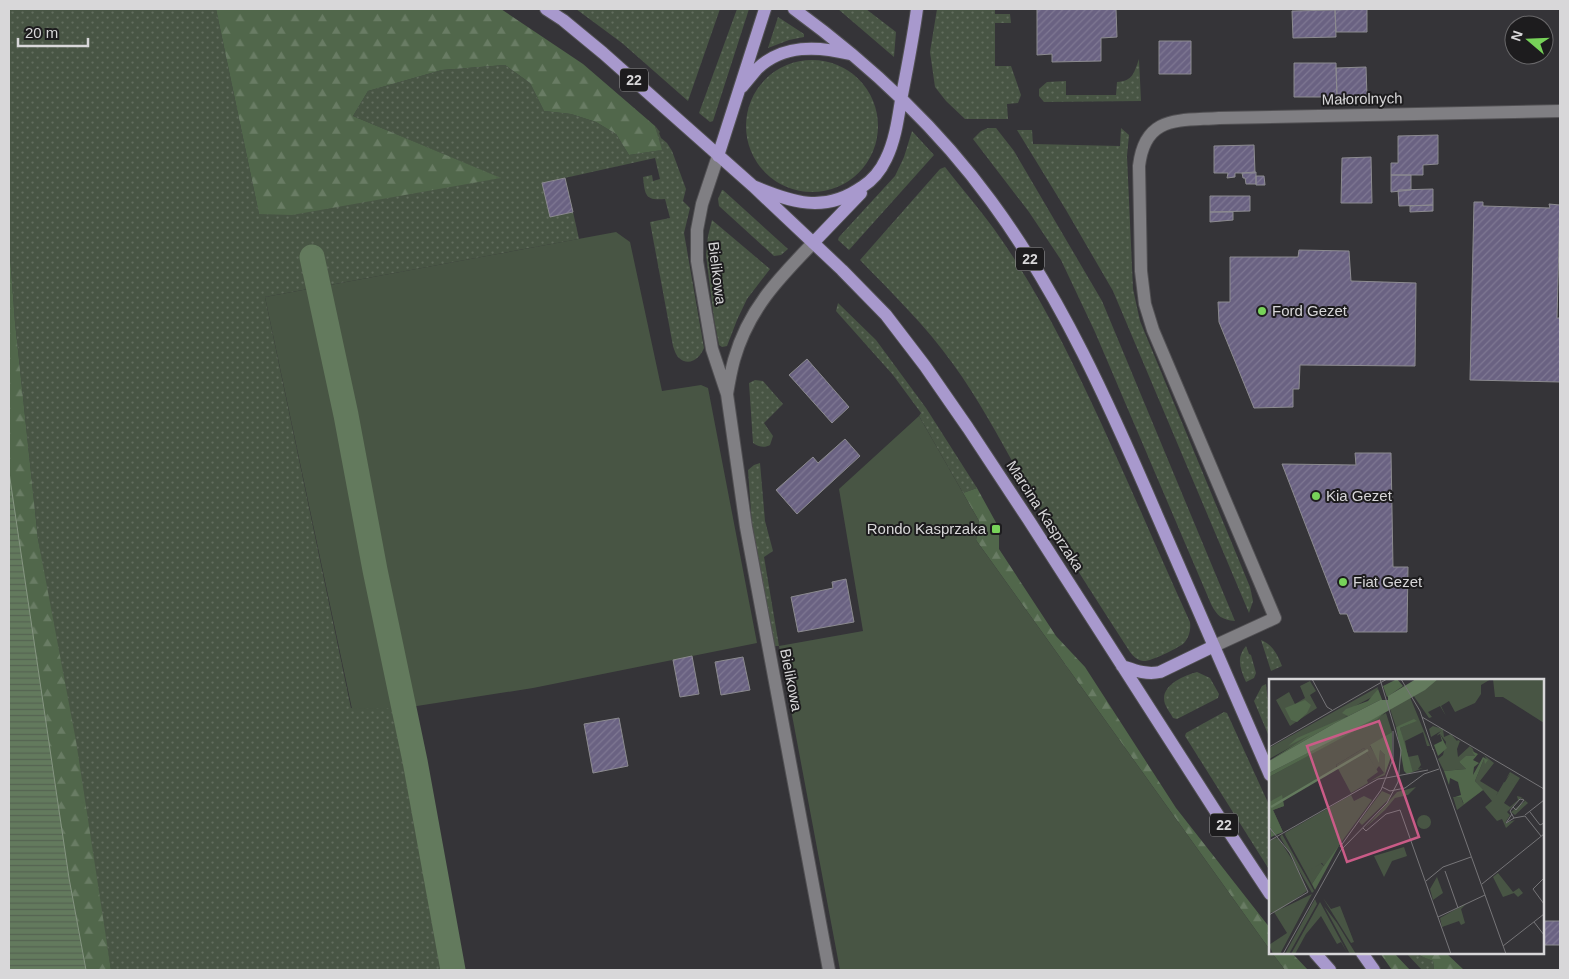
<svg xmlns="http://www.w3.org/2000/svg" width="1569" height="979" viewBox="0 0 1569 979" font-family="Arial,sans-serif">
<defs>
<pattern id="grass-dots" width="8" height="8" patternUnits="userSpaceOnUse" patternTransform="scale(1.25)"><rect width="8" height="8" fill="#485544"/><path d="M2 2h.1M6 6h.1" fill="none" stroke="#626d5e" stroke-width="1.8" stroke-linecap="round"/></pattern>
<pattern id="forest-firs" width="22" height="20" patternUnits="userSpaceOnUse" patternTransform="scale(1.25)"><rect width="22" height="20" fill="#51674b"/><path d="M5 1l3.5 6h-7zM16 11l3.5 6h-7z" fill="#697c64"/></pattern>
<pattern id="water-rules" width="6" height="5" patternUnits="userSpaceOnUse" patternTransform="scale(1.25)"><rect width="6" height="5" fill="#637a5d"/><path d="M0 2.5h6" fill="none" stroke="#556352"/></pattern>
<pattern id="building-hatch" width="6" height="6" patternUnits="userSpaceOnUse" patternTransform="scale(1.25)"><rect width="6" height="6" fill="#6a6282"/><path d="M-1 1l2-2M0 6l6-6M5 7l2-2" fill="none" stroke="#7f7893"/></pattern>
</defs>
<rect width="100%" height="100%" fill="#353438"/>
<path fill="url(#grass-dots)" d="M 9,9 L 216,9 L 259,214 L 500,178 L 353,116 L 368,91 L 442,70 L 505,65 L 530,83 L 544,111 L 571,114 L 596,122 L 616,134 L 629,155 L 661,150 L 655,126 L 660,132 L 659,133 L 661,138 L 667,143 L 672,151 L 686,189 L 683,201 L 690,208 L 684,233 L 704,348 C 700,358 689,368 678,357 C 676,355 674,349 673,346 L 650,222 L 670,218 L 665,199 C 645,201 645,195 643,177 L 652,175 L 653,181 L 660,179 L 655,158 L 542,183 L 550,217 L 573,212 L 579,239 L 265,297 L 351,708 L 404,708 L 454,970 L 111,970 L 38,539 L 15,322 L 9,242 Z
M 576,9 L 720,9 L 688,101 L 622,43 Z
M 737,9 L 749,9 L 713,121 L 710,122 L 699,113 Z
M 838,9 L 866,9 L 896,32 L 894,57 Z
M 937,9 L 995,9 L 995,14 L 1010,14 L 1011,23 L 995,23 L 995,66 L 1011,66 L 1021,95 L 1018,103 L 1007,104 L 1008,119 L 965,119 L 946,101 L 935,87 L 930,52 Z
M 778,17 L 804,34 L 804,37 L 789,40 L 768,48 Z
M 1139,59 L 1141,101 L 1044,102 L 1039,96 L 1039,89 L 1047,82 L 1066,81 L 1066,95 L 1116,95 L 1117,82 C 1133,81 1134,73 1139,59 Z
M746 126a66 66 0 1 1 132 0a66 66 0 1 1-132 0Z
M 988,128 L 996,128 L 1014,151 L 1102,301 L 1235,621 C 1222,620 1217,616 1211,604 L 1095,332 L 1061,260 L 1029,212 L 973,139 L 981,131 Z
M 1121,128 L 1129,135 L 1127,156 L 1133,289 L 1140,321 L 1250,587 L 1253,601 L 1249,613 L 1113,291 L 1066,210 L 1017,130 L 1032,130 L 1033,144 L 1120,146 Z
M 912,131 L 934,155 L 849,250 L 838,240 L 839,237 L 895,176 L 904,157 Z
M 945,167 C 961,188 979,208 994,229 C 1038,290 1071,358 1102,425 C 1132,490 1160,556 1190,622 C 1191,630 1189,638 1183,644 C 1176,649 1150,662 1143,661 C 1137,660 1133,656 1130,652 C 1099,604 1068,556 1039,508 C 1010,460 986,409 953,364 C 926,326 892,293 860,260 L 940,169 Z
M 722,190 L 723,190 L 788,249 L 781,255 L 774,256 L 719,206 L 718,199 Z
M 712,220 L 770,269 L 747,299 L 737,320 L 727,346 L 722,347 L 719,345 L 714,319 L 706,255 L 708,236 Z
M 838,303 L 876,340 L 926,408 L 977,488 L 963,493 L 919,416 L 921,413 L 893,375 L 836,311 Z
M 755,380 L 763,381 L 783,404 L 764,423 L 773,436 L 770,445 C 765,448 758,447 753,443 L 749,383 Z
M 760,463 L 765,521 L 773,551 L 764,557 L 779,646 L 774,646 L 752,526 L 748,470 L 754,465 Z
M 1261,640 C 1272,644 1278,655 1282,666 L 1271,671 Z
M 1246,646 L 1249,654 L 1251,655 L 1256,673 L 1254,678 L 1246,682 C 1240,669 1236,657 1246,646 Z
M 1197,672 L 1210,678 L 1219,694 L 1218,698 L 1177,719 L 1173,718 C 1171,714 1167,709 1165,704 C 1159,686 1183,676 1197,672 Z
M 1266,684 L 1270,718 L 1270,739 L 1254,701 L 1262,686 Z
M 1224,712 L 1227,713 L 1270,807 L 1270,871 L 1185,736 L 1186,733 Z
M 1406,953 C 1416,953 1423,957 1433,961 L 1434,970 L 1422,970 Z"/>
<path fill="url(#forest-firs)" d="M 216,9 L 501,9 L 583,64 L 655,126 L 662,150 L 629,155 L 616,134 L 596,122 L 571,114 L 544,111 L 530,83 L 505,65 L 442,70 L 368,91 L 353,116 L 501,178 L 292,215 L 259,214 Z
M 9,242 L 15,322 L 38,539 L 76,741 L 111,970 L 86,970 L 69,878 L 12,499 L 9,472 Z
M 977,488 L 999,528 L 999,549 L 1056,636 L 1085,667 L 1176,808 L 1270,928 L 1270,950 L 976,540 L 979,521 L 963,493 Z
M 1272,953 L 1292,953 L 1308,970 L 1285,970 Z
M 1380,953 L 1394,953 L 1410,970 L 1392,970 Z
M 1416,953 L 1446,953 L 1464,970 L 1434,970 L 1433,961 L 1423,957 Z"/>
<path fill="#485544" d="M 616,232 L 630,242 L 662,391 L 701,385 L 708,388 L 757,643 L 533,688 L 404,708 L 352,709 L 265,297 Z
M 919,416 L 979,521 L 976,540 L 1270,950 L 1270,953 L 1272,953 L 1285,970 L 840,970 L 779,646 L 863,631 L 839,489 Z"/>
<path fill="url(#water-rules)" stroke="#869682" d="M 9,472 L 69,878 L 86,970 L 9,970 Z"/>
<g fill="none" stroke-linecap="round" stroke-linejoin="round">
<path stroke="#637a5d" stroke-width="25" d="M 312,257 L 346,415 L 375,570 L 415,761 L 453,970"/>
</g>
<path fill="url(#building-hatch)" stroke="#8c8b90" d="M 1037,9 L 1116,9 L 1117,37 L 1101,38 L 1101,61 L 1052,62 L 1052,54 L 1037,55 Z
M 1367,9 L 1367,32 L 1336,32 L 1335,10 Z
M 1335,10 L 1336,37 L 1293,38 L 1292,11 Z
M 1159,41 L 1191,41 L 1191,74 L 1159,74 Z
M 1294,63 L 1336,63 L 1337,97 L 1294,97 Z
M 1366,67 L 1367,96 L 1337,97 L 1336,68 Z
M 1438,135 L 1438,164 L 1423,165 L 1423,175 L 1391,175 L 1391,163 L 1398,163 L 1398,136 Z
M 1254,145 L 1255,173 L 1235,173 L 1235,177 L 1227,178 L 1228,173 L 1214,173 L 1214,146 Z
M 1371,157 L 1372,203 L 1341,203 L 1342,158 Z
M 1255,172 L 1256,172 L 1256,184 L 1246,184 L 1245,178 L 1243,178 L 1242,173 Z
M 1391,175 L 1411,175 L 1411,190 L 1391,192 Z
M 1256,176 L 1264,176 L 1265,185 L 1256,185 Z
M 565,178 L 573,212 L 550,217 L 542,183 Z
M 1433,189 L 1433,205 L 1399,206 L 1398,190 Z
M 1210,196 L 1250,196 L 1250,211 L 1210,212 Z
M 1474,202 L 1483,202 L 1483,206 L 1550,208 L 1549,204 L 1560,205 L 1557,318 L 1560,318 L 1560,382 L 1470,380 Z
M 1433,205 L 1433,211 L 1410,212 L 1410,206 Z
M 1210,212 L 1233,212 L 1233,220 L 1210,222 Z
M 1299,250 L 1349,251 L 1351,281 L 1416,283 L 1415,366 L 1300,365 L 1299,389 L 1293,389 L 1293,407 L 1254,408 L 1219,322 L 1218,302 L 1230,302 L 1230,257 L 1298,257 Z
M 807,359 L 849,407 L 832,423 L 789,375 Z
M 845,439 L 860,456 L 797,514 L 776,490 L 813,457 L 818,463 Z
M 1355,453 L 1391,453 L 1393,567 L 1408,567 L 1407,632 L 1354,632 L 1347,614 L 1340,614 L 1282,464 L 1356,465 Z
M 846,579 L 854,622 L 798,632 L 791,597 L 833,588 L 832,582 Z
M 692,656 L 699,694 L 680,697 L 673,660 Z
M 743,657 L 750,690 L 721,695 L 715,662 Z
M 619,718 L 628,766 L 593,773 L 584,724 Z
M 1543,921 L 1560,921 L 1560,945 L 1543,945 Z"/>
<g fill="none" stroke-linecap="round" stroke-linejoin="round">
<g stroke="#515053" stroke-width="14">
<path id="minor" d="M 718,156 L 702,204 L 697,230 L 697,261 L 712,349 L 727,394 L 746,527 L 829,970
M 727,394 C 729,382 731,371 734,360 C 748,310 778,279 813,243
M 1214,646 L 1275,618 L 1153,330 L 1145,304 L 1141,271 L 1139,166 C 1145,115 1178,121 1219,118 L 1560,111"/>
</g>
<g stroke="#515053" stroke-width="14">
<path id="major" d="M 546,9 L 563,20 L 603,53 L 753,186 C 791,202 824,214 862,187 C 873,180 880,172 886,159 C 895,141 898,119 901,100 C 907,69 913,39 917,9
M 794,9 C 868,63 937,127 991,201 C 1061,296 1110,406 1156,513 C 1194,601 1232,688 1270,775
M 742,87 C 747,81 752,75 757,69 C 783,44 818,46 850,54
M 718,156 L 765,9
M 753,186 L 842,270 L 886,315 L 925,366 L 968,428 L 1028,519 L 1225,826 L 1270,894
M 813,243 L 861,193
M 1122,666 C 1134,670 1146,675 1160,672 L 1214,646
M 1315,953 L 1330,970
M 1362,953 L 1374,970"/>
</g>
<use href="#minor" stroke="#807f83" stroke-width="12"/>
<use href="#major" stroke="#a899cd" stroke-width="12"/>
</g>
<g fill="#77d259" stroke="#1d1c1e" stroke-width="2">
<circle cx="1262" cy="311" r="5"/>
<circle cx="1316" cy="496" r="5"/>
<rect x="991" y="524" width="10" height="10" rx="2.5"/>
<circle cx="1343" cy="582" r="5"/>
</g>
<g text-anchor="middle" stroke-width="4" stroke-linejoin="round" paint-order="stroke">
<g fill="#1d1c1e" stroke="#a09fa1" stroke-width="1">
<rect x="620" y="68.5" width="28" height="23" rx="4"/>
<rect x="1016" y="247.5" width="28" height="23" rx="4"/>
<rect x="1210" y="813.5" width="28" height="23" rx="4"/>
</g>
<g font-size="14" font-weight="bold" fill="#d8d7d9">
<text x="634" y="85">22</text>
<text x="1030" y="264">22</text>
<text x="1224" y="830">22</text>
</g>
<g font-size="15" fill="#d8d7d9" stroke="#1d1c1e">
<text transform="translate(1362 99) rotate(-1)" y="5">Małorolnych</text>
<text transform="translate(717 273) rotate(83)" y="5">Bielikowa</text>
<text transform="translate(1045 516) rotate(57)" y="5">Marcina Kasprzaka</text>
<text transform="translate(791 680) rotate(79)" y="5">Bielikowa</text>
</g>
<g font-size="15" fill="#d8d7d9" stroke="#1d1c1e" text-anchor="start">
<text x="1272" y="316">Ford Gezet</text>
<text x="1326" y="501">Kia Gezet</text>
<text x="986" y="534" text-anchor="end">Rondo Kasprzaka</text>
<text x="1353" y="587">Fiat Gezet</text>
</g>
</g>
<g transform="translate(1269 679)">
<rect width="275" height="275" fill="#353438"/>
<path d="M 169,0 L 222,0 L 212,6 L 212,15 L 206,24 L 186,33 L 180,22 L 172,27 L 177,37 L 171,27 L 159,33 L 163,38 L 160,39 L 144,16 ZM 224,0 L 275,0 L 275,44 L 234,18 L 226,18 ZM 41,2 L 47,12 L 41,16 L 48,29 L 21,47 L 7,21 L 20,13 L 26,25 L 36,19 L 31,7 ZM 109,8 L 107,16 L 86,27 L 80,36 L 0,80 L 0,69 ZM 141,18 L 161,67 L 158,67 L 154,53 L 136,62 L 139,78 L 149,76 L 152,86 L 149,90 L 154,89 L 144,93 L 136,72 L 131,49 L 147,42 L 127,48 L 121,30 ZM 117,34 L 123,53 L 101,67 L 110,82 L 111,71 L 116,76 L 116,96 L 101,102 L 115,94 L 110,87 L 107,91 L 95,69 L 67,86 L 68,90 L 14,121 L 15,127 L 4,131 L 14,153 L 0,148 L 0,98 ZM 164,47 L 174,50 L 175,58 L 182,55 L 188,62 L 189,61 L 200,67 L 191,62 L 188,70 L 189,78 L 201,67 L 204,70 L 206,77 L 190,83 L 197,90 L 175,92 L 169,80 L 174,76 L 177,63 L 171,55 L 167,57 L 172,52 L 162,58 L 160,50 ZM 215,76 L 225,84 L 211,102 L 229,113 L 227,117 L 235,103 L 241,106 L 241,95 L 237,100 L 241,93 L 251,99 L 235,124 L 241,128 L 249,121 L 248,117 L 252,118 L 259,124 L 246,136 L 242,133 L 256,122 L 252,119 L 238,133 L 241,136 L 236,144 L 246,141 L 237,149 L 233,140 L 228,142 L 216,128 L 223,122 L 214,111 L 188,131 L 184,118 L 192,118 L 194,124 L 213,111 L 206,102 L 215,80 L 218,81 ZM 147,108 L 139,116 L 126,119 L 116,131 L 96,149 L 128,113 ZM 113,112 L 122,116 L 119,121 L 93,146 L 90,143 ZM148 143a7 7 0 1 1 14 0a7 7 0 1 1-14 0ZM 15,154 L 55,187 L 43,205 L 46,211 ZM 13,155 L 45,212 L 43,214 L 11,158 ZM 6,159 L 10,160 L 29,190 L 38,212 L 12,230 L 43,215 L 11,275 L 4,275 L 0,266 L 18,254 L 5,233 L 0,234 L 0,162 ZM 135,168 L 138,177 L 123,182 L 115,198 L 105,177 ZM 172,191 L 168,198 L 174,214 L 164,221 L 161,210 ZM 229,194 L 244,213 L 250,209 L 254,214 L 249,218 L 245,214 L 234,218 L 224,198 ZM 54,219 L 62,230 L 71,227 L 85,263 L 82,264 ZM 46,220 L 48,225 L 20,275 L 16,275 ZM 51,223 L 79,275 L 72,263 L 68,265 L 52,237 L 37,255 L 26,275 L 22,275 ZM 198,224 L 192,230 L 196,244 L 192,246 L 190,242 L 173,248 L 171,239 ZM 55,227 L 68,244 L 87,275 L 81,275 Z" fill="#485544"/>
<path d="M 128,0 L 134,7 L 118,18 L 114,7 ZM 109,10 L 114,23 L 111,21 L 66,44 L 0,82 L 41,56 L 19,67 L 28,59 L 79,37 L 73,34 L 77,30 L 99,22 ZM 36,21 L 42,26 L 38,34 L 28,43 L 22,41 L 16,29 ZM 117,33 L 108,40 L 0,98 L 0,94 ZM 145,40 L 148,42 L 131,49 L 144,93 L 138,95 L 135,92 L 127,48 ZM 123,53 L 123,75 L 116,95 L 116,76 L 111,71 L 110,84 L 101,66 ZM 171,55 L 178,69 L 169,77 L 165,66 L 173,62 ZM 203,72 L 209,75 L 204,81 L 210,84 L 205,88 L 204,96 L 214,78 L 219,81 L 216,85 L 215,80 L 206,102 L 214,111 L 195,125 L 192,118 L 186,118 L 192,116 L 189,103 L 181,99 L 180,106 L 175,92 L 197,90 L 190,83 L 197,77 L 206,77 ZM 13,116 L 15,127 L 4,131 L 14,153 L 2,158 L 0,123 ZM 98,126 L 73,161 L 46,211 L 43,205 L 69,165 Z" fill="#51674b"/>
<path d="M 95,69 L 109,93 L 98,101 L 99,104 L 82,114 L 67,86 ZM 241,95 L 246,98 L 241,106 L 249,101 L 235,123 L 227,117 ZM 82,116 L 85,122 L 95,117 L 103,121 L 55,187 L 53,184 L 37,193 L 16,154 Z" fill="#485544"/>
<path d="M 147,0 L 169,0 L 156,11 L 101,42 L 0,94 L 0,82 L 66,44 L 111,21 L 119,21 L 119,17 Z" fill="#637a5d"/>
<path fill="none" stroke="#637a5d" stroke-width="2.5" d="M 2,128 L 99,71"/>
<path fill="none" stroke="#767578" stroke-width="1" d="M 43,0 L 58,28 L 63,31M 132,0 L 151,32 L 164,71M 153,38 L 275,110M 0,68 L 118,0M 164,70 L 237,275M 117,99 L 159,91M 113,108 L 121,112 L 136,109 L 155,95 L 170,90M 244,128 L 247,131 L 255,121 L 251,120 L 244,128 L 241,132 L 245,139M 261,133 L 271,146 L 275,144M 243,135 L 237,144 L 245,139M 256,136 L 275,121M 245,139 L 256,137 L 272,157M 0,148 L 21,174 L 39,213 L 0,236M 94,149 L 97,152 L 117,135 L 131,131 L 182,275M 0,162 L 109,100 L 116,99M 71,168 L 112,111 L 124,80 L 124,52M 176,192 L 189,229M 275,199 L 264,210 L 275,225M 157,202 L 174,188 L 202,178M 213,205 L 275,155M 169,238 L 216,216M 265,243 L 275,256M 234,267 L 275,235M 14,275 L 72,171 L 118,124 L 129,103 L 132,71 L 111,0"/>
<path fill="#ca5b87" fill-opacity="0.15" stroke="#ca5b87" stroke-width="2.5" d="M 110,42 L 150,158 L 78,183 L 38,67 Z"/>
<rect width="275" height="275" fill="none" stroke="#d8d7d9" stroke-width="2.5"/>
</g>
<rect width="1569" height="979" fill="none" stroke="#d8d7d9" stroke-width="20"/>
<g transform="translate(1529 40) rotate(289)"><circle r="24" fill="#1d1c1e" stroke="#686769"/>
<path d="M0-4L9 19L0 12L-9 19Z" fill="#77d259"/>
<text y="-8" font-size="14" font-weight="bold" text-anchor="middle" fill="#d8d7d9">N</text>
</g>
<path d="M18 38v8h70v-8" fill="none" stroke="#d8d7d9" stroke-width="2.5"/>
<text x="25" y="38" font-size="15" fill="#d8d7d9" stroke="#1d1c1e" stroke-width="4" paint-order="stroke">20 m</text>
</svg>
